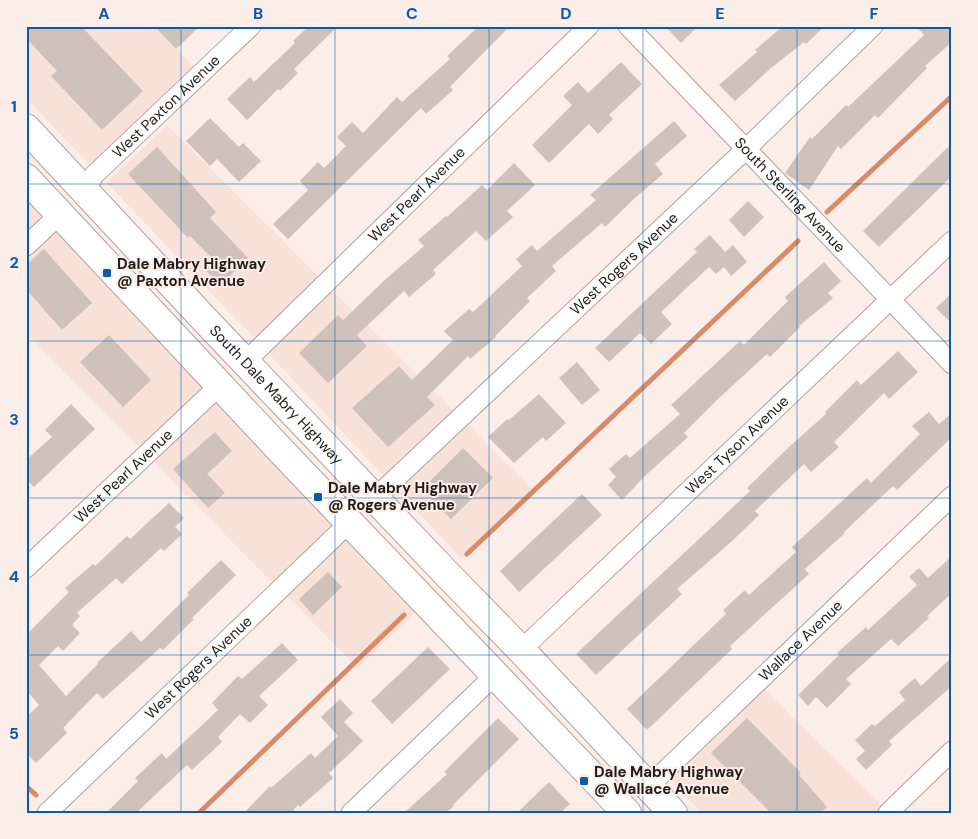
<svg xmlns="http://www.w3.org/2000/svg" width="978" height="839" viewBox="0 0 978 839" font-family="'DM Sans',sans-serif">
<rect width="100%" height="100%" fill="#fbede7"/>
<path fill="#f7e1d8" d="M 26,26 L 154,26 L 197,70 L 94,169 L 26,98 Z
M 167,125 L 319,277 L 255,339 L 107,183 Z
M 26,190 L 48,213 L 26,233 Z
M 61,226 L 208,384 L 140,448 L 26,333 L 26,259 Z
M 332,290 L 454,411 L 384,476 L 268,353 Z
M 221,398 L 336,522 L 273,583 L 153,461 Z
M 467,424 L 533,490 L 462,559 L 397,490 Z
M 349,536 L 417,610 L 358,668 L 287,596 Z
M 764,689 L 882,806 L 875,813 L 702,813 L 670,779 Z"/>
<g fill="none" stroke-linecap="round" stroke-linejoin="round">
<path stroke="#d78b68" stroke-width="5" d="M 827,212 L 952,96
M 467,554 L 798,241
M 26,786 L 36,795
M 199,813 L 404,615"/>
</g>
<path fill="#cfc1bc" d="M 26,26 L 81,26 L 143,91 L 102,130 L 51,76 L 57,71 L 26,38 Z
M 154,26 L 200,26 L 176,49 Z
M 309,26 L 338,26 L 294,69 L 298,73 L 280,91 L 278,89 L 247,120 L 227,99 L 250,77 L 254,82 L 295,43 L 293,41 Z
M 479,26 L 510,26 L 450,87 L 453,90 L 426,114 L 421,108 L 288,239 L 273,224 L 308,190 L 300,181 L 318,162 L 324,168 L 346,146 L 337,137 L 352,122 L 363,133 L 397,97 L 402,102 L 450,59 L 447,56 Z
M 665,26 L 698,26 L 681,43 Z
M 783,26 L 825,26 L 806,44 L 804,42 L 771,68 L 735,101 L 719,85 L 757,52 L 755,50 Z
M 916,26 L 946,26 L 952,33 L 952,42 L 925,66 L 927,68 L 878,118 L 875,115 L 841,149 L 838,146 L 809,190 L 785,173 L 810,137 L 812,139 L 846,105 L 848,107 L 924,35 Z
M 621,62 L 642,84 L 609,115 L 613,119 L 598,134 L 589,124 L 549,163 L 532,145 L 572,105 L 563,96 L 578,82 L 588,93 Z
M 210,118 L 239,147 L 243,143 L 261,161 L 239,182 L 217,159 L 210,166 L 186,141 Z
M 674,121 L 687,136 L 655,164 L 663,174 L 636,197 L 605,227 L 602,223 L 552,266 L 556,271 L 527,298 L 530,301 L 495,336 L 496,337 L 470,359 L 468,356 L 427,397 L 435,405 L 388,447 L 352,408 L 399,366 L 412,380 L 453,340 L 444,331 L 469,309 L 473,312 L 522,266 L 516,259 L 532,245 L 537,251 L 596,200 L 590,195 Z
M 952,143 L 952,176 L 879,247 L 863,231 Z
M 157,147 L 216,212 L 210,218 L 248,258 L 221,285 L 203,268 L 212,258 L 190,236 L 188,238 L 128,174 Z
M 514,163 L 535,185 L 507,211 L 513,217 L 486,241 L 476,231 L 433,270 L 436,274 L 409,297 L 404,291 L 357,335 L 367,346 L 328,383 L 299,353 L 338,315 L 343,320 L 387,278 L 424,246 L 418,240 L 446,216 L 447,217 L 482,185 L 487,190 Z
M 748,201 L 764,217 L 744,237 L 729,220 Z
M 710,235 L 725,252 L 733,245 L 747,262 L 731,276 L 724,267 L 716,274 L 709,267 L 661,312 L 672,324 L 651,344 L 640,333 L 609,362 L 595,348 L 697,252 L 694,249 Z
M 44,249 L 92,303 L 62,330 L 26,289 L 26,265 Z
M 824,262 L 841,281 L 828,293 L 833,298 L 799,326 L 800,327 L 770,357 L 767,354 L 719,398 L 684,433 L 688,437 L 646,475 L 622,500 L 608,485 L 616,477 L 609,469 L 626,454 L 630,458 L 680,414 L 671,405 L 740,341 L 744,345 L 788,301 L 785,297 Z
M 952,293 L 952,324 L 936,308 Z
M 109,335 L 151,380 L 123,407 L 80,362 Z
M 898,351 L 918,372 L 889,399 L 884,393 L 834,442 L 839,447 L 811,472 L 804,464 L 755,511 L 759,515 L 731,542 L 677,589 L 682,594 L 596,675 L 576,654 L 715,524 L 750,491 L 747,488 L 789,447 L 826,414 L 825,412 L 857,380 L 861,385 Z
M 577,362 L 600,390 L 582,405 L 559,378 Z
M 539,394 L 566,423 L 546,441 L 543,437 L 514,463 L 488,437 L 507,419 L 509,420 Z
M 71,404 L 95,429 L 34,487 L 26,479 L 26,460 L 52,437 L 45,430 Z
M 929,412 L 939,424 L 952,413 L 952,437 L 897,490 L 893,486 L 844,532 L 845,533 L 805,569 L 809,574 L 730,646 L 732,649 L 647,730 L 627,709 L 726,614 L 723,610 L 745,590 L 749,595 L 796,552 L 792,547 L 867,478 L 871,483 L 920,434 L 912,426 Z
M 215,432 L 232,451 L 207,474 L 225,493 L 208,508 L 173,469 Z
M 463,448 L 493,478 L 451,519 L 429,497 L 437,489 L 430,481 Z
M 582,494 L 602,515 L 519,592 L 500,571 Z
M 169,503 L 184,518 L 175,527 L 182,534 L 164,551 L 161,548 L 122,584 L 116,578 L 77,613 L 80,616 L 72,625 L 80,633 L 63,651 L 58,646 L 39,665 L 66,696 L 98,664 L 97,663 L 131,631 L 141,642 L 189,595 L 187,593 L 221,560 L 236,575 L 192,618 L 194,619 L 163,650 L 160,648 L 103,699 L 97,693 L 63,728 L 67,733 L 36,763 L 26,753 L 26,717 L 39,705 L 26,690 L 26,635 L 69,592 L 65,588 L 93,564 L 95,566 L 127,536 L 130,539 Z
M 952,556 L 952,593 L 927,616 L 929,618 L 898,646 L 891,639 L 846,679 L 851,684 L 827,708 L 816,697 L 808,706 L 798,695 L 839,655 L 837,653 L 866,627 L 868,630 L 917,585 L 909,577 L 919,568 L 928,578 Z
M 328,572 L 342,587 L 313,615 L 299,599 Z
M 282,643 L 298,660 L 259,696 L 268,705 L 250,723 L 240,714 L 218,737 L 222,742 L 192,770 L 187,765 L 136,813 L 106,813 L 138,781 L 135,778 L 162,753 L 166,759 L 218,710 L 212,703 L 238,676 L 242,679 Z
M 428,647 L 450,669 L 392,724 L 371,701 Z
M 952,657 L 952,686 L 889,741 L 892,745 L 866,770 L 856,759 L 865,751 L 855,740 L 872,724 L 875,726 L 905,700 L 899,692 L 915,678 L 921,686 Z
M 340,699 L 353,713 L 344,722 L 363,741 L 329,773 L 333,778 L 300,807 L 298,805 L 291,813 L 244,813 L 270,786 L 271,788 L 311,753 L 315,758 L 338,736 L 321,717 Z
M 498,718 L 519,739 L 453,805 L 454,806 L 446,813 L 404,813 L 447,774 L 444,772 Z
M 747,718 L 801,773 L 799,775 L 827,807 L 820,813 L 771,813 L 711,753 Z
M 549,782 L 570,804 L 560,813 L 517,813 Z"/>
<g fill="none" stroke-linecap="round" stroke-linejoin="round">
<g stroke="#afa29d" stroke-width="21">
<g id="minor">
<path id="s1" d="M 628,26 L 952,364"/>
<path id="s2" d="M 85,191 L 94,175 L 251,26"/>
<path d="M 26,246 L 60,214"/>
<path id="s3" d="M 245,362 L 589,26"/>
<path id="s4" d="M 375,498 L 746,149 L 873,26"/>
<path id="s5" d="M 26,568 L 220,385"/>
<path id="s6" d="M 521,650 L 952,241"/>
<path id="s7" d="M 649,786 L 952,496"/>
<path id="s8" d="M 47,813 L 350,522"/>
<path d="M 351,813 L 496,674"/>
<path d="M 888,813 L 952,751"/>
</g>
</g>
<g stroke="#afa29d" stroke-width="30">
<g id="secondary">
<path id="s9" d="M 26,128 L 206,321 L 445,572 L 521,650 L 673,813"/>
<path d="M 26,178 L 285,455 L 627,813"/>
</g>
</g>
<use href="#minor" stroke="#fff" stroke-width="19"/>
<use href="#secondary" stroke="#fff" stroke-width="28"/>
</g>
<path fill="none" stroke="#0d58a7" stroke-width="1" stroke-opacity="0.55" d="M 181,26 L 181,813M 335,26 L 335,813M 489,26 L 489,813M 643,26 L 643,813M 797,26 L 797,813M 26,184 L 952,184M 26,341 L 952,341M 26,498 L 952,498M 26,655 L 952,655"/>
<g fill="#0d58a7" stroke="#fbede7" stroke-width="2">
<rect x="102" y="268" width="10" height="10" rx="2.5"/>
<rect x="313" y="492" width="10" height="10" rx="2.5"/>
<rect x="579" y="776" width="10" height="10" rx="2.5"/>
</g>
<g text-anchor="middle" stroke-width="4" stroke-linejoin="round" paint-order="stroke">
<g font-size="15" fill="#211c1a" stroke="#fbede7">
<text dy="5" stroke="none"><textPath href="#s2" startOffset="118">West Paxton Avenue</textPath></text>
<text dy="5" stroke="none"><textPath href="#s3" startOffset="240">West Pearl Avenue</textPath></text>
<text dy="5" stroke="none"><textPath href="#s1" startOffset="234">South Sterling Avenue</textPath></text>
<text dy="5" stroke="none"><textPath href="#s4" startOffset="342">West Rogers Avenue</textPath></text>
<text dy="5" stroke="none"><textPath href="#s9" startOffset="366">South Dale Mabry Highway</textPath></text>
<text dy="5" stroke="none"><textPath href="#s6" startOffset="298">West Tyson Avenue</textPath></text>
<text dy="5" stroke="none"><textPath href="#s5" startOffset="134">West Pearl Avenue</textPath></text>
<text dy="5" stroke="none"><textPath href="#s7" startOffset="210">Wallace Avenue</textPath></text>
<text dy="5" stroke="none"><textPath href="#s8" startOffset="210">West Rogers Avenue</textPath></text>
</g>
<g font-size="15" font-weight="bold" fill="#211c1a" stroke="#fbede7" text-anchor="start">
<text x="117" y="269">Dale Mabry Highway<tspan x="117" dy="17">@ Paxton Avenue</tspan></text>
<text x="328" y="493">Dale Mabry Highway<tspan x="328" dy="17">@ Rogers Avenue</tspan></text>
<text x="594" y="777">Dale Mabry Highway<tspan x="594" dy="17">@ Wallace Avenue</tspan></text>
</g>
</g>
<rect width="978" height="839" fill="none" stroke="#fbede7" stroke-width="55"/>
<rect x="28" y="28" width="922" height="784" fill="none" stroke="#0d58a7" stroke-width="2"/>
<g font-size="16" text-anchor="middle" font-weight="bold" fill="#0d58a7">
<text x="104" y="19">A</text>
<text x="258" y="19">B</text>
<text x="412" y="19">C</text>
<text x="566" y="19">D</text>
<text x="720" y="19">E</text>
<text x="874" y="19">F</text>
<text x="14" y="112">1</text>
<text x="14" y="268">2</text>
<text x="14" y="425">3</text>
<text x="14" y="582">4</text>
<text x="14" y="739">5</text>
</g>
</svg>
